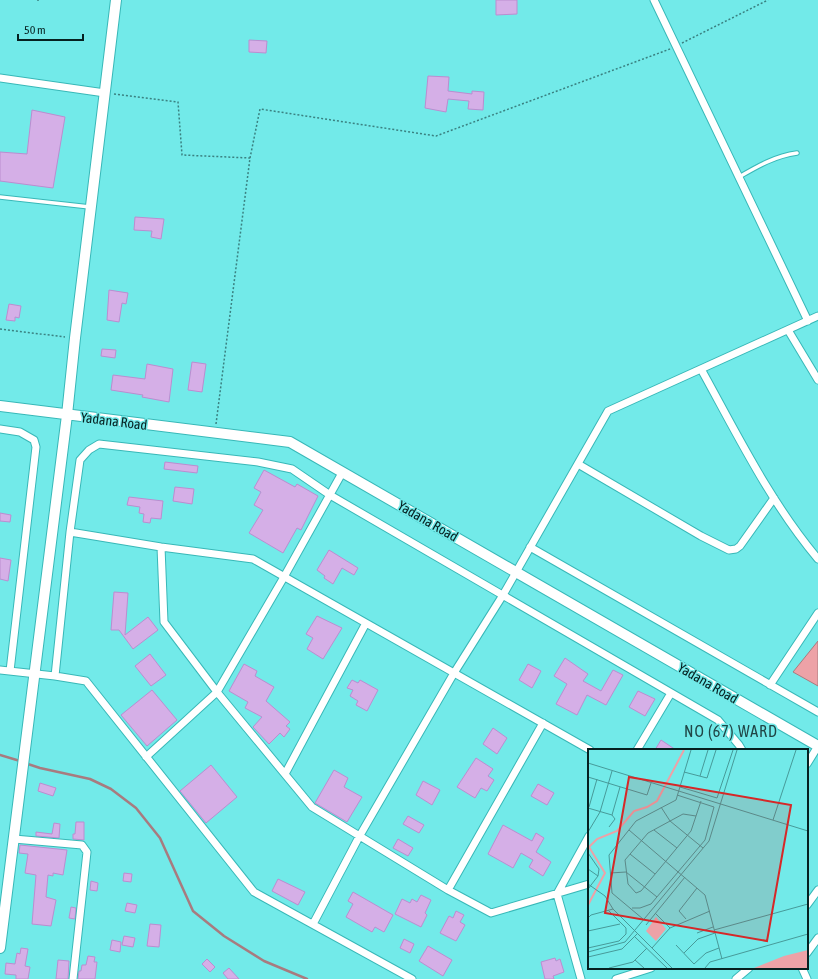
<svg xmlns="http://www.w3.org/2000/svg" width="818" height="979" viewBox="0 0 818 979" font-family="'Asap Condensed',sans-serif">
<rect width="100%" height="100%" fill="#72eae9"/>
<path fill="#eda2a7" stroke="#a87b7f" d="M 818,641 L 818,686 L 793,672 Z"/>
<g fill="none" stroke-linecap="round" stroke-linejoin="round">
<path stroke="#a87b7f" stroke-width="2.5" d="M 0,755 L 20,761
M 25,763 L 40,768 L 90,779 L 111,789 L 136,808 L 160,838 L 193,911 L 224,936 L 264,961 L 307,979"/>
</g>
<path fill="#d5afe7" stroke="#bb8dd0" d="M 496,0 L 517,0 L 517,14 L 496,15 Z
M 249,40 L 267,41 L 266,53 L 249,52 Z
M 428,76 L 449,77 L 448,91 L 472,94 L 472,91 L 484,92 L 483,110 L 468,109 L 469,101 L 448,99 L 446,112 L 425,108 Z
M 32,110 L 65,117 L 53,188 L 0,181 L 0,152 L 27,154 Z
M 135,217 L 164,219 L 161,239 L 151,237 L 152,231 L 134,230 Z
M 109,290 L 128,293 L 126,304 L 122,303 L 119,322 L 107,320 Z
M 9,304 L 21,306 L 19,318 L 15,317 L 15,321 L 6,320 Z
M 102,349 L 116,350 L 115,358 L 101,356 Z
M 192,362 L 206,364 L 202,392 L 188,390 Z
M 147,364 L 173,369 L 169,402 L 142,397 L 143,395 L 111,390 L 113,375 L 145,379 Z
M 165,462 L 198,466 L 197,473 L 164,469 Z
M 264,470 L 295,487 L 297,484 L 318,496 L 301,530 L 297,528 L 283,553 L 249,533 L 263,510 L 254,505 L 261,492 L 254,488 Z
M 175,487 L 194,489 L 192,504 L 173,501 Z
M 129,497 L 163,501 L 161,519 L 151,518 L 150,523 L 143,522 L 144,514 L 139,513 L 140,507 L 127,505 Z
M 0,513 L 11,515 L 10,522 L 0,521 Z
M 329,550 L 358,568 L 354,575 L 342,568 L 333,584 L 324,578 L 325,576 L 317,570 Z
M 0,558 L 11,560 L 8,581 L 0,579 Z
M 114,592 L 128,593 L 125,635 L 148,617 L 158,630 L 133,649 L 119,630 L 111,630 Z
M 317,616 L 342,628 L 323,659 L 307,649 L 313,638 L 306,634 Z
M 150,654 L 166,675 L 151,686 L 135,666 Z
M 565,658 L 588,674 L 583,681 L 601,691 L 613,670 L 623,675 L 606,705 L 587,695 L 577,715 L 556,704 L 567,684 L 554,676 Z
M 244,664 L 257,671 L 255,676 L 274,687 L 266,701 L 290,722 L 286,726 L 290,729 L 284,737 L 280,733 L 269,744 L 253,727 L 262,717 L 245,708 L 248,702 L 229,691 Z
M 528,664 L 541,671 L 532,688 L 519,680 Z
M 352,680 L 358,683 L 360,680 L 378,690 L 367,711 L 356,705 L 358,701 L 350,696 L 353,690 L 347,688 Z
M 152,690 L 177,720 L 147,746 L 121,715 Z
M 638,691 L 655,699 L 645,716 L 629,707 Z
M 493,728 L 507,738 L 497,754 L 483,744 Z
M 661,740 L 676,750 L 655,750 Z
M 476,758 L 493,769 L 488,776 L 494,780 L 487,791 L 481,788 L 475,798 L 457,787 Z
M 211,765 L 237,797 L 206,823 L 180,791 Z
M 334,770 L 348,778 L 344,787 L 362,797 L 347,822 L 315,803 Z
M 423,781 L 440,790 L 432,805 L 416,795 Z
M 40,783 L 56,788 L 53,796 L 38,791 Z
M 538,784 L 554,793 L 547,805 L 531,796 Z
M 408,816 L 424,825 L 419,833 L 403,824 Z
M 76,822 L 84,822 L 84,840 L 73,839 L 73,834 L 75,834 Z
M 54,823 L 60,824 L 59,838 L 36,836 L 36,832 L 52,834 Z
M 503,825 L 532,841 L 536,833 L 544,838 L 536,852 L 551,862 L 543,876 L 529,867 L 533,860 L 521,853 L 513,868 L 488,854 Z
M 398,839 L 413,848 L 408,856 L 393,848 Z
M 20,845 L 67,850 L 63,875 L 53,873 L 53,876 L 48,875 L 46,897 L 56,900 L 51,926 L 32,924 L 36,875 L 25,873 L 28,854 L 19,853 Z
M 124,873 L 132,874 L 131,882 L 123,881 Z
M 278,879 L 305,892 L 298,905 L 272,891 Z
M 91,881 L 98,883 L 97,891 L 90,890 Z
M 353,892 L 393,915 L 384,932 L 375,927 L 372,932 L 346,917 L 353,904 L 348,901 Z
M 421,895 L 431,900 L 425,913 L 427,915 L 421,927 L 395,914 L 402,899 L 410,903 L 412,899 L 417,902 Z
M 127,903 L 137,905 L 135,913 L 125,911 Z
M 71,907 L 76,908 L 75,919 L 69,918 Z
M 456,911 L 464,915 L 460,922 L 465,925 L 456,941 L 440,933 L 449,916 L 453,918 Z
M 150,924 L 161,925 L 159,947 L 147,946 Z
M 124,936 L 135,938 L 133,947 L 122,945 Z
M 404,939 L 414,944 L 410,953 L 400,948 Z
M 112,940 L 121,942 L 120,952 L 110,950 Z
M 428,946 L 452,960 L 443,976 L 419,961 Z
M 21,948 L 28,949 L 25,966 L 30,967 L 28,979 L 16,979 L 16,975 L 5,974 L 6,963 L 15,964 L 17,953 L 20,954 Z
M 88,956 L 95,957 L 94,962 L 97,962 L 95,979 L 78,979 L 79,971 L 81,971 L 82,965 L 86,965 Z
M 555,958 L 556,961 L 560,959 L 564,972 L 553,976 L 554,979 L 545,979 L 541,962 Z
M 207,959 L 215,967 L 210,972 L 202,964 Z
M 58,960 L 69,961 L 68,979 L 56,979 Z
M 229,968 L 239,979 L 228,979 L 223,973 Z"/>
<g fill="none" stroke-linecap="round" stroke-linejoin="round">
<g stroke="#38b8b8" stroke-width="5.5">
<path id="lane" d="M 739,177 C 758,166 775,156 797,153
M 0,197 L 90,207"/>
</g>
<g stroke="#38b8b8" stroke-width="9">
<path id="street" d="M 654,0 L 808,321
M 0,78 L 105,93
M 788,330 L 818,380
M 701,369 C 737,434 770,502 818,559
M 0,429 L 20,432 L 34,440 L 36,447 L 10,671
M 578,464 L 701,536 L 729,550 L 736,549 L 740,546 L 774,498
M 70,532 L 161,547 L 253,559 L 590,750
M 161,547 L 164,622 L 217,692 L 312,807 L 448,890 L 491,913 L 589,884
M 530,547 L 818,712
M 0,670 L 55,676 L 86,681 L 254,892 L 412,979
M 55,676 L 70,532 L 80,460 L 89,450 L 99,444 L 258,462 L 292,469 L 330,495 L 718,720 L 739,745 L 742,750
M 770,685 L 818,613
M 637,750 L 671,693
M 146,757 L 217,692 L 284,577 L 342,473
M 807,764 L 818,746
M 285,774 L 366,623
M 14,839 L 82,845 L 87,852 L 73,979
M 448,890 L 543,723
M 807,905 L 818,890
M 313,924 L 359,837 L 454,673 L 503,595 L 608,411 L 818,316
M 807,953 L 818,938
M 802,968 L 807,979
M 581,979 L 557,894 L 589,836
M 616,979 L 651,968
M 736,979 L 749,968"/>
</g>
<g stroke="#38b8b8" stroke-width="12">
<path id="secondary" d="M 0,406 L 290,442 L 818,746
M 0,948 L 67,415 L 75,338 L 116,0"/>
</g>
<path stroke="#3a8181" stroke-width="1.5" stroke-dasharray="2 2" stroke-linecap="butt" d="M 37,0 L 39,0
M 682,43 L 768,0
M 114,94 L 178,102 L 182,155 L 250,158
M 0,329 L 65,337
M 216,424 L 250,158 L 260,109 L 436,136 L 670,49"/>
<use href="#lane" stroke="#fff" stroke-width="3.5"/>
<use href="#street" stroke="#fff" stroke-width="7"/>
<use href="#secondary" stroke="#fff" stroke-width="10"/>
</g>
<g text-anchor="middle" stroke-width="3" stroke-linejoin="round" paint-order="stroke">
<g font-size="14" fill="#062121" stroke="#72eae9">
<text transform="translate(114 421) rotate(7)" y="5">Yadana Road</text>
<text transform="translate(428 521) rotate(30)" y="5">Yadana Road</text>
<text transform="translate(708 683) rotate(30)" y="5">Yadana Road</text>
</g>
<g font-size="16" letter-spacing="1" fill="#204646" stroke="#72eae9">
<text x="731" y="737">NO (67) WARD</text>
</g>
</g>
<g transform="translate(588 749)">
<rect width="220" height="220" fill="#72eae9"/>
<path d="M 68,168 L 78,180 L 68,192 L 58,182 ZM 220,201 L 220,219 L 166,219 L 196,207 Z" fill="#eda2a7"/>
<path fill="none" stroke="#eda2a7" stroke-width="2" d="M 0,156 L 17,124 L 1,98 L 9,90 L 29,82 L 46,62 L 59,58 L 69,52 L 96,1"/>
<path fill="none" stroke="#479a99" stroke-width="1" d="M 0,14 L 220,82M 96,23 L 119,29 L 128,1M 112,27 L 120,1M 0,28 L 59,46 L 63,34M 92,38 L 129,49 L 145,1M 1,58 L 9,30M 73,58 L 82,72 L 115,99M 0,59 L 24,66 L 32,38M 108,67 L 95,65 L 60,84 L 37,111 L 40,135 L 48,144 L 53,142 L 103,82 L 113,52M 185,71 L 208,1M 21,78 L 27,70 L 24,66M 41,81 L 117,146 L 134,210M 66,81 L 89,99M 0,83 L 12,63 L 24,22M 0,104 L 11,120 L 10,127 L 0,140M 42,105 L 67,125M 0,120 L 10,127M 22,124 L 38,123 L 69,148M 0,135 L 17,147 L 25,160 L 84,219M 44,159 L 52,159 L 63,155 L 117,91 L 126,58 L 89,46M 67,164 L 82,179 L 122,162M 0,169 L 3,166 L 25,160M 55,170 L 24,144 L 21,106 L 48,72 L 88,51 L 103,1M 98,170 L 91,162 L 109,139M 58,176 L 97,128M 126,181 L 220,155M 0,182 L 32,175M 109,184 L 125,178M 47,188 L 79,219M 88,196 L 106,215 L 118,204 L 131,199M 0,199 L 31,192 L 38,185 L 38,179 L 20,161M 64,199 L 82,179M 0,203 L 37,193 L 121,92 L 149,1M 96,204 L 110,190 L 127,184M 0,208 L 34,200 L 49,185M 47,211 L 56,219M 21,219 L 45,213 L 59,199M 117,219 L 122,213 L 220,185"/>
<path fill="#d62828" fill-opacity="0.15" stroke="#d62828" stroke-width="2" d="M 41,28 L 203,56 L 179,192 L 17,164 Z"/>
<rect width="220" height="220" fill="none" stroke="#062121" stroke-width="2"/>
</g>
<path d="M18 34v6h65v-6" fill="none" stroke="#062121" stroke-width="2"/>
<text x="24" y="34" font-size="12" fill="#062121" stroke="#72eae9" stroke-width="3" paint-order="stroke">50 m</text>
</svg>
